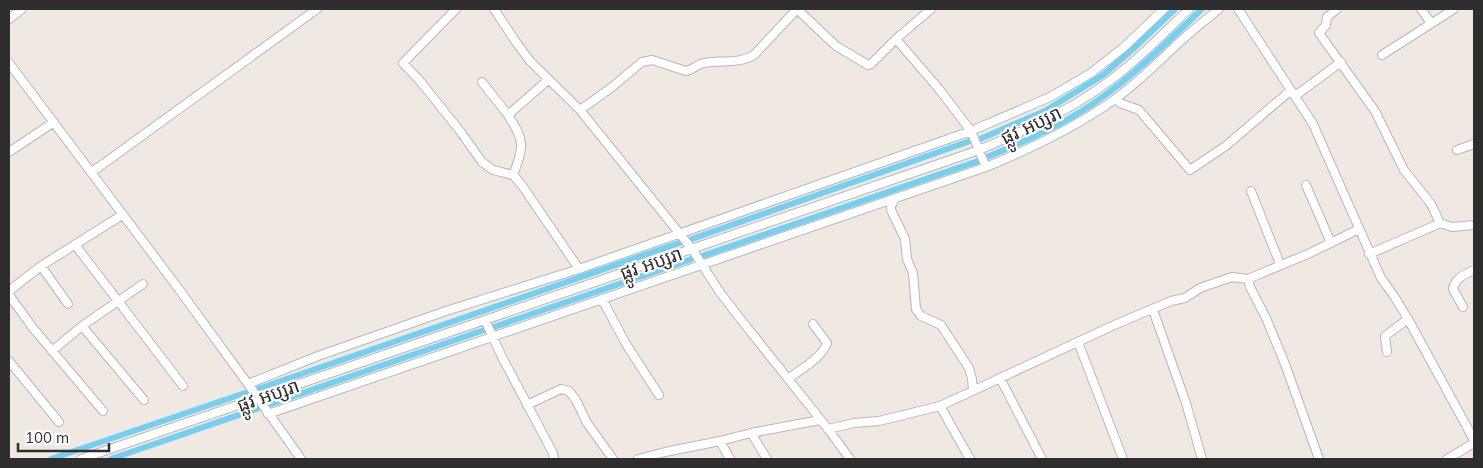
<svg xmlns="http://www.w3.org/2000/svg" width="1483" height="468" viewBox="0 0 1483 468" font-family="Mulish,'Noto Sans Khmer',sans-serif">
<rect width="100%" height="100%" fill="#efe9e1"/>
<g fill="none" stroke-linecap="round" stroke-linejoin="round">
<path stroke="#75cff0" stroke-width="6" d="M 980,139 L 1045,111 L 1103,75 L 1133,49 L 1175,9
M 987,157 C 1018,144 1051,130 1080,112 C 1125,85 1164,45 1202,9
M 692,239 L 970,141
M 702,256 L 978,161
M 494,327 L 692,259
M 258,389 L 682,242
M 268,405 L 484,330
M 51,459 L 248,392
M 111,459 L 259,408"/>
<g stroke="#b4b7c1" stroke-width="10">
<path id="minor" d="M 456,9 L 403,63 L 420,81 L 460,131 L 482,162 L 493,170 L 513,175 L 521,184 L 579,269
M 494,9 L 516,42 L 530,61 L 580,110 L 692,249 L 719,291 L 738,316 L 828,429 L 850,459
M 797,9 L 836,46 L 868,65 L 871,64 L 896,39 L 939,89 L 971,131 L 986,167
M 1238,9 L 1313,124 L 1381,278 L 1394,296 L 1408,319 L 1474,440
M 1337,9 L 1327,17 L 1326,25 L 1319,33 L 1375,111 L 1404,170 L 1431,204 L 1440,223
M 1421,9 L 1431,23
M 9,19 L 22,9
M 896,39 L 931,9
M 1382,55 L 1454,9
M 9,63 L 178,288 L 248,384 L 301,459
M 482,82 L 508,115 L 548,80
M 1295,96 L 1341,62
M 1116,98 L 1120,103 L 1139,110 L 1190,170 L 1227,145 L 1291,90
M 580,110 L 612,87 L 642,62 L 652,60 L 686,71 C 693,70 697,64 704,63 C 721,60 739,64 754,55 L 797,9
M 508,115 C 524,140 525,146 513,175
M 1457,150 L 1474,144
M 9,152 L 54,122
M 92,172 L 317,9
M 1306,185 L 1331,243
M 1251,191 L 1280,264
M 896,198 L 891,206 L 891,210 L 905,239 L 907,259 L 913,273 L 916,309 L 921,316 L 941,325 L 969,368 L 972,379 L 973,390
M 76,246 L 183,386
M 1369,254 L 1436,225 L 1440,223 L 1452,227 L 1474,225
M 41,266 L 68,304
M 1248,279 L 1250,287 L 1266,318 L 1285,364 L 1319,459
M 9,291 L 41,266 L 122,215
M 9,295 L 33,328 L 103,411
M 602,299 L 626,344 L 659,395
M 1463,307 L 1453,289 C 1455,278 1465,274 1474,270
M 1153,310 L 1186,403 L 1202,459
M 485,320 L 502,357 L 553,453 L 554,459
M 82,326 L 144,400
M 1078,342 L 1123,459
M 52,351 L 82,326 L 143,284
M 1387,352 L 1385,336 L 1408,319
M 9,361 L 59,422
M 1000,378 L 1042,459
M 788,379 C 801,369 821,359 827,343 L 813,324
M 248,384 L 318,356 L 446,311 L 579,269 L 971,131 L 1050,97 L 1091,73 L 1123,48 L 1164,9
M 527,405 L 561,389 L 569,391 L 576,400 L 587,423 L 613,459
M 940,406 L 970,459
M 268,414 L 986,167 C 1030,149 1072,129 1111,102 C 1138,83 1160,60 1184,38 C 1195,28 1207,19 1219,9
M 828,429 L 854,423 L 879,421 L 940,406 L 1112,326 L 1171,301 L 1185,298 L 1200,288 L 1232,277 L 1248,279 L 1310,253 L 1359,229
M 751,433 L 767,459
M 720,441 L 730,459
M 81,459 L 979,150 C 1021,132 1063,114 1101,87 C 1133,65 1161,36 1189,9
M 638,459 L 665,452 L 720,441 L 751,433 L 820,420
M 1447,459 L 1474,443"/>
</g>
<use href="#minor" stroke="#fff" stroke-width="8"/>
</g>
<g text-anchor="middle" stroke-width="4.5" stroke-linejoin="round" paint-order="stroke">
<g font-size="19" fill="#2e2e2e" stroke="#fff">
<text transform="translate(1031 125) rotate(-25)" y="7">ផ្លូវ អប្សរា</text>
<text transform="translate(651 263) rotate(-19)" y="7">ផ្លូវ អប្សរា</text>
<text transform="translate(268 395) rotate(-19)" y="7">ផ្លូវ អប្សរា</text>
</g>
</g>
<rect width="1483" height="468" fill="none" stroke="#2e2e2e" stroke-width="20"/>
<path d="M18 443v8h91v-8" fill="none" stroke="#2e2e2e" stroke-width="2.5"/>
<text x="25" y="443" font-size="15" fill="#2e2e2e" stroke="#ffffff" stroke-width="4" paint-order="stroke">100 m</text>
</svg>
